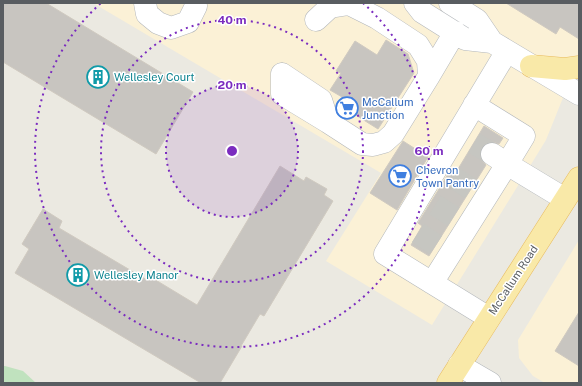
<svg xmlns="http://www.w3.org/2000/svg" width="582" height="386" viewBox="0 0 582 386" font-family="'Public Sans',sans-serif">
<rect width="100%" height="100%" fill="#ebe9e1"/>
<path fill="#fbf1d6" d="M 93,3 L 579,3 L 579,58 L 546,140 L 432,325 L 326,261 L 381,173 Z
M 579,240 L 579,383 L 545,383 L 533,376 L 519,358 L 518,340 Z"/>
<path fill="#c0e2be" d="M 3,366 L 5,366 L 23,371 L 36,383 L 3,383 Z"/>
<path fill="#c8c5c0" stroke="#d0cac0" d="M 3,3 L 46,3 L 193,92 L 156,154 L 3,62 Z
M 506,3 L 579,3 L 579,39 L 560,27 L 556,34 Z
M 386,40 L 408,54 L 414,73 L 378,129 L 338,104 L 342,97 L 330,90 L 341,73 L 336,71 L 355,41 L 377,55 Z
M 484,126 L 503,138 L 499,144 L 493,142 L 487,143 L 481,147 L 480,153 L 481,159 L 486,165 L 429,256 L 411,245 L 422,226 L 418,223 L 450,171 L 455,174 Z
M 403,141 L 428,157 L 397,210 L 370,193 Z
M 280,166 L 304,181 L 306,177 L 327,189 L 324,195 L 333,201 L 264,316 L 260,314 L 241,346 L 242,346 L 220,383 L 201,383 L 15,273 L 29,249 L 22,244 L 43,209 L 62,221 L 59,228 L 147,280 L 149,276 L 197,305 Z
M 579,312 L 579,366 L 555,351 Z"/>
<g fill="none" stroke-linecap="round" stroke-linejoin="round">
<path stroke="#c6c6c1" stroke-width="22" stroke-dasharray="22 11" stroke-linecap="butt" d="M 474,143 L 492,154
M 453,177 L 471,189
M 435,205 L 454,217
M 418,233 L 436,245"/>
<g stroke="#b3b7bb" stroke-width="23">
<path id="minor" d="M 145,3 L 147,14 L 158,23 L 171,28 L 188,22 L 196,6
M 415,3 L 422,12 L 465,39 L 492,42 L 579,94
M 450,3 L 477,20 L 492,42
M 282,74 L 282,94 L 328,122 L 362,144 L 373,145 L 384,142 L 393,134 L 429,76 L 428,61 L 418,45 L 377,18 L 349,4 L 330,7 L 316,20
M 282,74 L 321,100 L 328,122
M 429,76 L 455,32
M 474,105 L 524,136 L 507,164 L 492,154
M 432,283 L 507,164 L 565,199
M 489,318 L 385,254 L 507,51
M 459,365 L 490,383"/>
</g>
<g stroke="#e8bb5e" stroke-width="23">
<path id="major" d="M 531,66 L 565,69 L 579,67
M 448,383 L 579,178"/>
</g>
<use href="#minor" stroke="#fff" stroke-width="22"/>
<use href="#major" stroke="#f9e9a8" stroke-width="22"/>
</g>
<circle cx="232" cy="151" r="66" fill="#7b2cbf" fill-opacity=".12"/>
<g fill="none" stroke="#7b2cbf" stroke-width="2" stroke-dasharray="2 4">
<circle cx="232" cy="151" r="66"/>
<circle cx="232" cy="151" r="131"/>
<path d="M363 3A197 197 0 1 1 101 3"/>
</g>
<defs>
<g id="building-ring" transform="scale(1.15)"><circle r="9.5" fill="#fff" stroke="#0f9aa8" stroke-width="1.5"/><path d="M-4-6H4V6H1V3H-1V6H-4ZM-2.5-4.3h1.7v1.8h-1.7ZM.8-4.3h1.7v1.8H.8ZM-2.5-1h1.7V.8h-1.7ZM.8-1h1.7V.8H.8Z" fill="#0f9aa8"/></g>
<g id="supermarket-ring" transform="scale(1.15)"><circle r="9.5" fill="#fff" stroke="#3f7fe0" stroke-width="1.5"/><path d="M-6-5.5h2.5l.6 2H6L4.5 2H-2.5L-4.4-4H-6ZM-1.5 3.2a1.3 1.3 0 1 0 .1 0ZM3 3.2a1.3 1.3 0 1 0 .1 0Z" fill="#3f7fe0"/></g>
</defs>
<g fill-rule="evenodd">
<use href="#building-ring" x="98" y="77"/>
<use href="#supermarket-ring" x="347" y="108"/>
<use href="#supermarket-ring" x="400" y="176"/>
<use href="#building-ring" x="78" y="275"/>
</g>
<g text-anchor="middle" stroke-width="3" stroke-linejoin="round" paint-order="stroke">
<g font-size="11" fill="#0d838f" stroke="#fff" text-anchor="start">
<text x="114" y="81">Wellesley Court</text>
<text x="94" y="279">Wellesley Manor</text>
</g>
<g font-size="11" fill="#366cbe" stroke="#fff" text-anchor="start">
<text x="362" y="106">McCallum<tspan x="362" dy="13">Junction</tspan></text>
<text x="416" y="174">Chevron<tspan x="416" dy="13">Town Pantry</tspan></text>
</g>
<g font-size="11" fill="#595d61" stroke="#fff">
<text transform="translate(513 280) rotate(-57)" y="4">McCallum Road</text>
</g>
</g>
<circle cx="232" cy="151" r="6" fill="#7b2cbf" stroke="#fff" stroke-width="2"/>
<g font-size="12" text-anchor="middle" font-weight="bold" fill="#7b2cbf" stroke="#fff" stroke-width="3" stroke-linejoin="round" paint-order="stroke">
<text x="232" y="24">40 m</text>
<text x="232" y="89">20 m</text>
<text x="429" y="155">60 m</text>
</g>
<rect width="582" height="386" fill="none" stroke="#595d61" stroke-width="8"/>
</svg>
